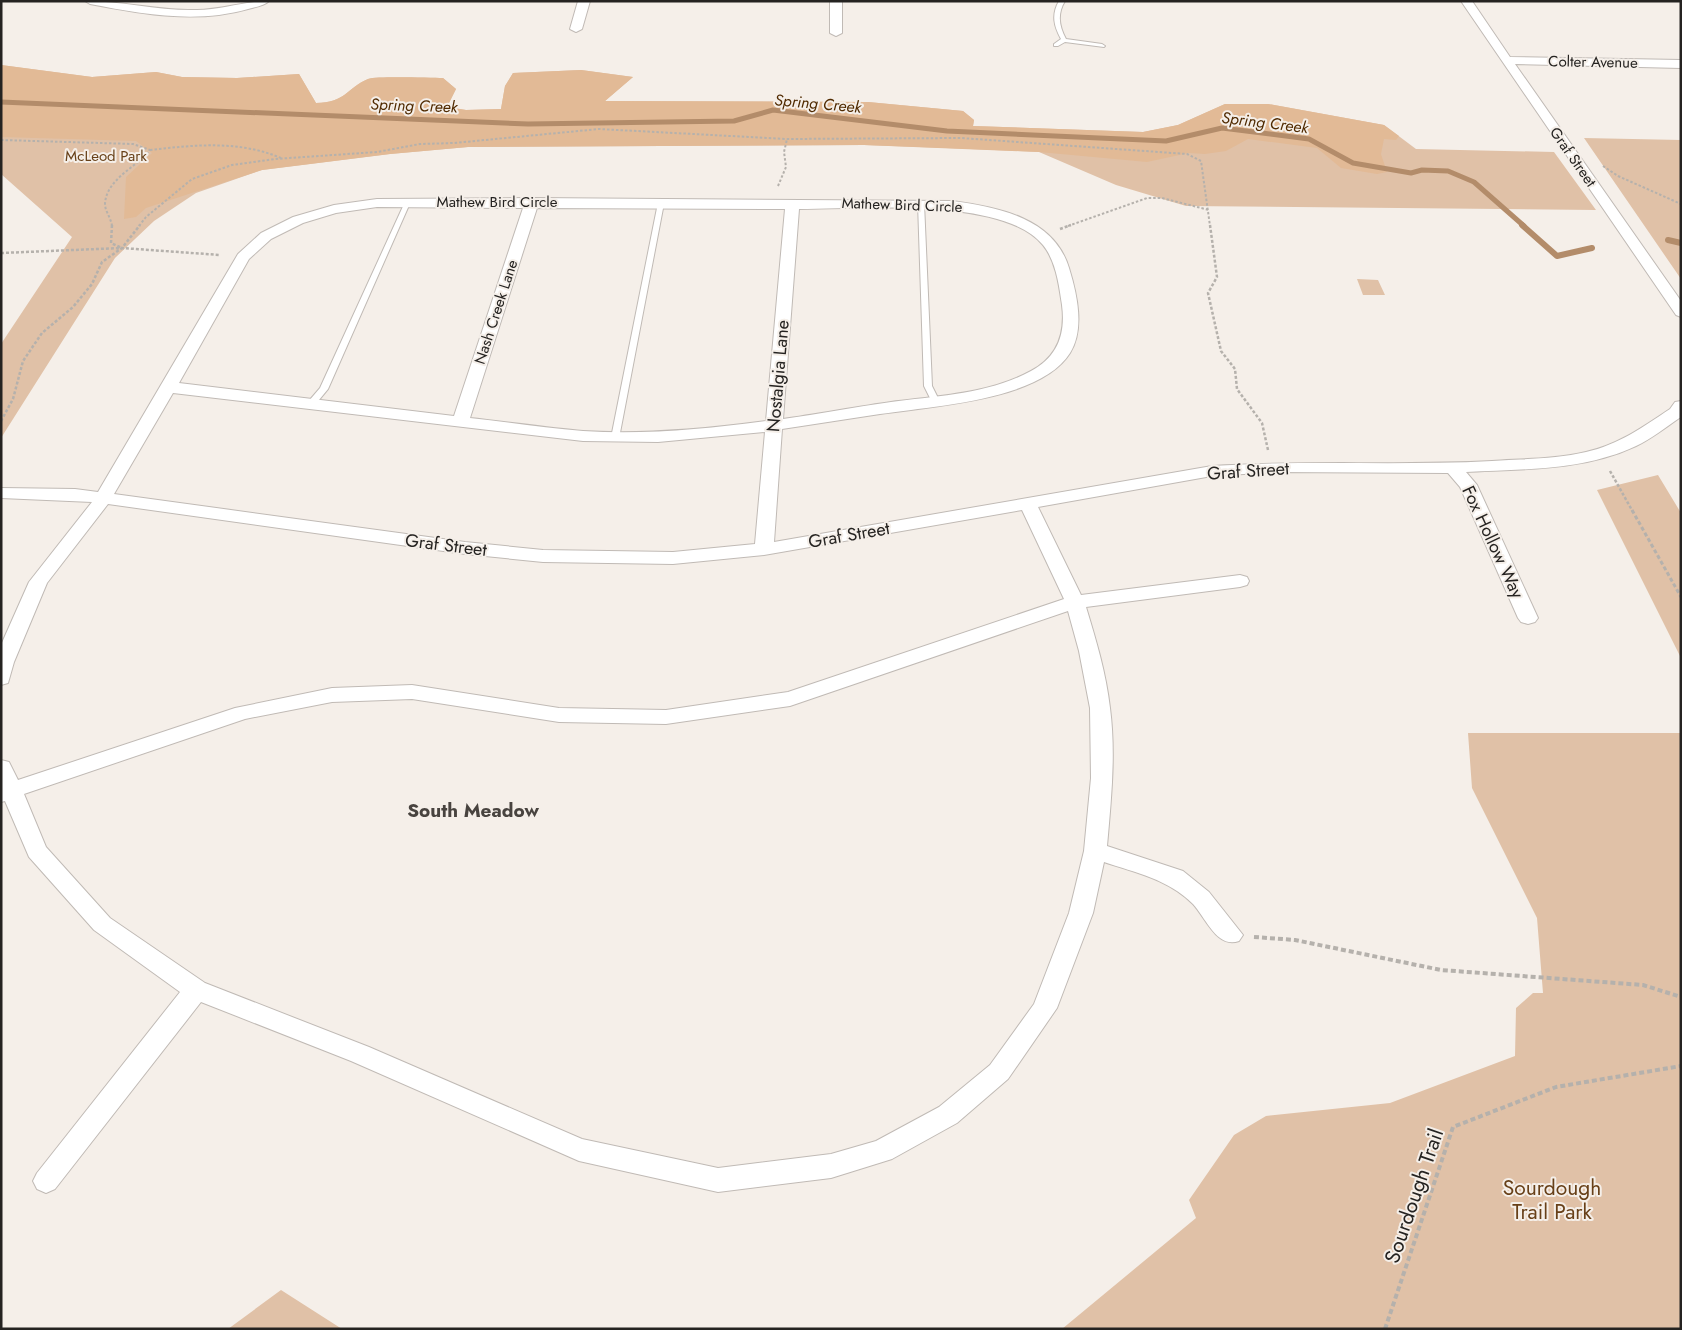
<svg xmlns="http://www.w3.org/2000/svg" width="1682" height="1330" viewBox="0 0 1682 1330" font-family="Jost,sans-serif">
<rect width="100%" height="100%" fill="#f5efe9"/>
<path fill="#e0c1a7" d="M 1,65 L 92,77 L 156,72 L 182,77 L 237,78 L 299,74 L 316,103 C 345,103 347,88 368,79 C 378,76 429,78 443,78 L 456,89 L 447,107 L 466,110 L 501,109 L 505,86 L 513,73 L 581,70 L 633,77 L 605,101 L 868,102 L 963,111 L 974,120 L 973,126 L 1143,132 L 1178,125 L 1225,104 L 1268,104 L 1384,125 L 1416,149 L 1554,152 L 1596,210 L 1186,206 L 1116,185 L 1039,152 L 946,148 L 864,145 L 468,147 L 390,154 L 262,170 L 196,193 L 154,221 L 115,258 L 1,438 L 1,344 L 72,237 L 1,174 Z
M 1584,138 L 1681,140 L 1681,279 Z
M 1357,279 L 1378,280 L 1385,295 L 1363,295 Z
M 1658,475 L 1681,513 L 1681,658 L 1597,490 Z
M 1468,733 L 1681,733 L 1681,1329 L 1062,1329 L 1196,1218 L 1189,1200 L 1234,1135 L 1266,1116 L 1390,1103 L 1515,1056 L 1516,1008 L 1533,993 L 1543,993 L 1537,918 L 1472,788 Z
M 281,1290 L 342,1329 L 228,1329 Z"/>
<path fill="#e2ba96" d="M 1,65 L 92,77 L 156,72 L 182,77 L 237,78 L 299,74 L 316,103 C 345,103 347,88 368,79 C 378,76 430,78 443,78 L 456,89 L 447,107 L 466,110 L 501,109 L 505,86 L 513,73 L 581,70 L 633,77 L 605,101 L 868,102 L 963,111 L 974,120 L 973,126 L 1143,132 L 1178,125 L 1225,104 L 1268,104 L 1384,125 L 1399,136 L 1396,140 L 1384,139 L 1381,154 L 1387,172 L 1377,174 L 1341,168 L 1317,148 L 1248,139 L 1226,151 L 1205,154 L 1189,153 L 1147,162 L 1039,152 L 864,145 L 468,147 L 390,154 L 262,170 L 146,208 L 136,217 L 124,219 L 126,177 L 152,153 L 136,141 L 1,137 Z"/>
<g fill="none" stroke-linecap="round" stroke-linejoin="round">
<path stroke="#b38c6a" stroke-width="5" d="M 1,102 L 528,124 L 734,121 L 773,110 L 947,131 L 1166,141 L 1222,128 L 1309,139 L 1353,163 L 1411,173 L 1422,170 L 1448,171 L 1474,182 L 1524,226"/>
<path stroke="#b38c6a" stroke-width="6" d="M 1522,225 L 1557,256 L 1592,248
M 1668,240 L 1681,243"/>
<g stroke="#c0bab5" stroke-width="2">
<path id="lane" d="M 1059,1 L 1065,1 C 1057,14 1059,26 1066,39 L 1102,44 L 1105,46 L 1104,47 L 1065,42 L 1058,46 L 1054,46 L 1054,44 L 1061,39 C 1054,26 1051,15 1059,1 Z
M 661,201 L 664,203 L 619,438 L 615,441 L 611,438 L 658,203 Z
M 921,201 L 924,203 L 932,386 L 939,400 L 935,402 L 931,400 L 924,386 L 918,203 Z
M 405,202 L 410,203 L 328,389 L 314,406 L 308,406 L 308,402 L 320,388 Z"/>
</g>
<g stroke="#c0bab5" stroke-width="2">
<path id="street" d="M 85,1 C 122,1 159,11 197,10 C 221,10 245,1 269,1 C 264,6 255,7 248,9 C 196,24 142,14 90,4 Z
M 578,1 L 590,1 L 582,29 L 576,32 L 570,29 Z
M 830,1 L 842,1 L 842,33 L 836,36 L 830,33 Z
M 1461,1 L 1472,1 L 1510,57 L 1681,60 L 1681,68 L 1515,64 L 1681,301 L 1681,317 L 1676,315 Z
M 532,198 L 952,201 C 998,207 1054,218 1069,268 C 1077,294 1085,329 1070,353 C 1040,401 931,406 880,414 C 847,419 815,424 782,429 L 774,542 L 1212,466 C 1305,460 1399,466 1492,461 C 1523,459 1556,459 1586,452 C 1618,445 1643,427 1670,409 L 1675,402 L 1681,401 L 1681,417 C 1666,427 1651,439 1636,446 C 1583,471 1523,469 1466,472 L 1477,485 L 1538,618 L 1535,622 L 1528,624 L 1521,622 L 1518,618 L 1460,487 L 1448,473 L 1274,472 L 1212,476 L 1038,507 L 1081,595 L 1240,575 L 1247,577 L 1249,581 L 1247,585 L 1240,587 L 1086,607 C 1096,640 1106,673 1110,708 C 1116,754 1111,801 1107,846 L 1183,871 L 1209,892 L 1243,935 L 1239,941 C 1217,949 1206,918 1193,904 C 1168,879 1136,873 1104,862 L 1093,913 L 1057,1008 L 1008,1079 L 957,1123 L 892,1159 L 831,1178 L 718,1192 L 579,1161 L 351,1061 L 201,1002 L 55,1189 L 46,1193 L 37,1189 L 33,1181 L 37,1173 L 180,992 L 94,930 L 29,857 L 5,801 L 1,802 L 1,760 L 9,762 L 18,780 L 235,708 L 332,688 L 412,685 L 559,708 L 666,710 L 788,692 L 1064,599 L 1022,510 L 764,555 L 673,564 L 543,562 L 465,554 L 108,504 L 47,583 L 14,662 L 8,683 L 1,685 L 1,645 L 29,582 L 92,502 L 1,498 L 1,488 L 75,489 L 98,492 L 238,254 L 261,233 L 293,217 L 334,205 L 377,199 ZM 377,207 L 523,208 L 454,416 L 179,383 L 249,259 L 271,239 L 303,223 L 336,213 ZM 537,208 L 785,209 L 766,421 C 706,429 644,435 583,431 C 546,428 508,422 470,418 ZM 799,209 C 858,209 1003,196 1043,245 C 1056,261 1059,285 1062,305 C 1066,335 1057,357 1031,371 C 989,394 937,396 891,402 C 855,407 819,414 783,419 ZM 173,393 L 583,441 L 658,442 L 765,432 L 755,544 L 673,552 L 543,550 L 465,542 L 114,494 ZM 1068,611 L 1079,651 L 1090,708 L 1091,778 L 1084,851 L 1069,913 L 1034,1004 L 990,1065 L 939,1107 L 876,1141 L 831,1154 L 718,1168 L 582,1139 L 369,1047 L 205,983 L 110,918 L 46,847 L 24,794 L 245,719 L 332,702 L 412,699 L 559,722 L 666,724 L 790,706 Z"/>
</g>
<path stroke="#b5b1ac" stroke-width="2" stroke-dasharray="2.5 2" stroke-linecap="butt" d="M 1,140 L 133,144 L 150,150 C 137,167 106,179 105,204 C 105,211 111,218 112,226
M 150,150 C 195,145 238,140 281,158
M 1603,166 L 1618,176 L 1681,204
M 778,186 L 786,167 L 784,152 L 787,139
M 139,226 L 146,217 L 192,179 L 232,165 L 275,159 L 377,152 L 420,144 L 454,143 L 599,129 L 787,139 L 961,138 L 1187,154 L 1201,161 L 1210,226
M 1068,226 L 1147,198 L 1162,198 L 1209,210"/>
<path stroke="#b5b1ac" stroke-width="2.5" stroke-dasharray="3 2" stroke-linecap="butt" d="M 112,225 L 111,243 L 122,248
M 1210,225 L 1217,277 L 1208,293 L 1221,351 L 1235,369 L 1237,389 L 1262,423 L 1268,450
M 1060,229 L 1071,225
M 1,253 L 122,248 L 220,255
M 1,421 L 13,399 L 23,361 L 42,333 L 73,307 L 92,284 L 102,262 L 122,248 L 140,225
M 1610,471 L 1633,512"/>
<path stroke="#b5b1ac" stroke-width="3" stroke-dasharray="4 2.5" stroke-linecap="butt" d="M 1632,510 L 1681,597"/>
<path stroke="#b5b1ac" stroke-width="4" stroke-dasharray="5 3" stroke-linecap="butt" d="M 1254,937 L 1295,940 L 1441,970 L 1643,985 L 1681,997
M 1385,1329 L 1453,1127 L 1556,1087 L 1681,1066"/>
<use href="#lane" fill="#fff" fill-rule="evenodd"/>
<use href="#street" fill="#fff" fill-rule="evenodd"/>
</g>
<g text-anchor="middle" stroke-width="4" stroke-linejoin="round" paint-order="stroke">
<g font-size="15" fill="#252321" stroke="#f5efe9">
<text transform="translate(1593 62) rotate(1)" y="5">Colter Avenue</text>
<text transform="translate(1573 157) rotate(55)" y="5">Graf Street</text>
<text x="497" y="207">Mathew Bird Circle</text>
<text transform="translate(902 205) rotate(2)" y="5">Mathew Bird Circle</text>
<text transform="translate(496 312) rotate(-72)" y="5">Nash Creek Lane</text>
</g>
<g font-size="15" fill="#684018" stroke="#f5efe9">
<text x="106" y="161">McLeod Park</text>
</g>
<g font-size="16" font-style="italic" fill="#502a00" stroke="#f5efe9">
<text transform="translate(818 103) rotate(5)" y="6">Spring Creek</text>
<text transform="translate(414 105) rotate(2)" y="6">Spring Creek</text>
<text transform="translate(1265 122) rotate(7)" y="6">Spring Creek</text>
</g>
<g font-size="18" fill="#252321" stroke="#f5efe9">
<text transform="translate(778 376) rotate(-85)" y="6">Nostalgia Lane</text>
<text transform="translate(1248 471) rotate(-4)" y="6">Graf Street</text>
<text transform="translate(849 535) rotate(-10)" y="6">Graf Street</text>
<text transform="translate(1493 542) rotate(65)" y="6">Fox Hollow Way</text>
<text transform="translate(446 545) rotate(7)" y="6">Graf Street</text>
</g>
<g font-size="19" font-weight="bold" fill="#48433f" stroke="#f5efe9">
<text x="473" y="817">South Meadow</text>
</g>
<g font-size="21" fill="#684018" stroke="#f5efe9">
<text x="1552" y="1195">Sourdough<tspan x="1552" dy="24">Trail Park</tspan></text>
</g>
<g font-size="21" fill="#252321" stroke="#f5efe9">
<text transform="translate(1414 1196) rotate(-71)" y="7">Sourdough Trail</text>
</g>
</g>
<rect width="1682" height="1330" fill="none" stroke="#252321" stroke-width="5"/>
</svg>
